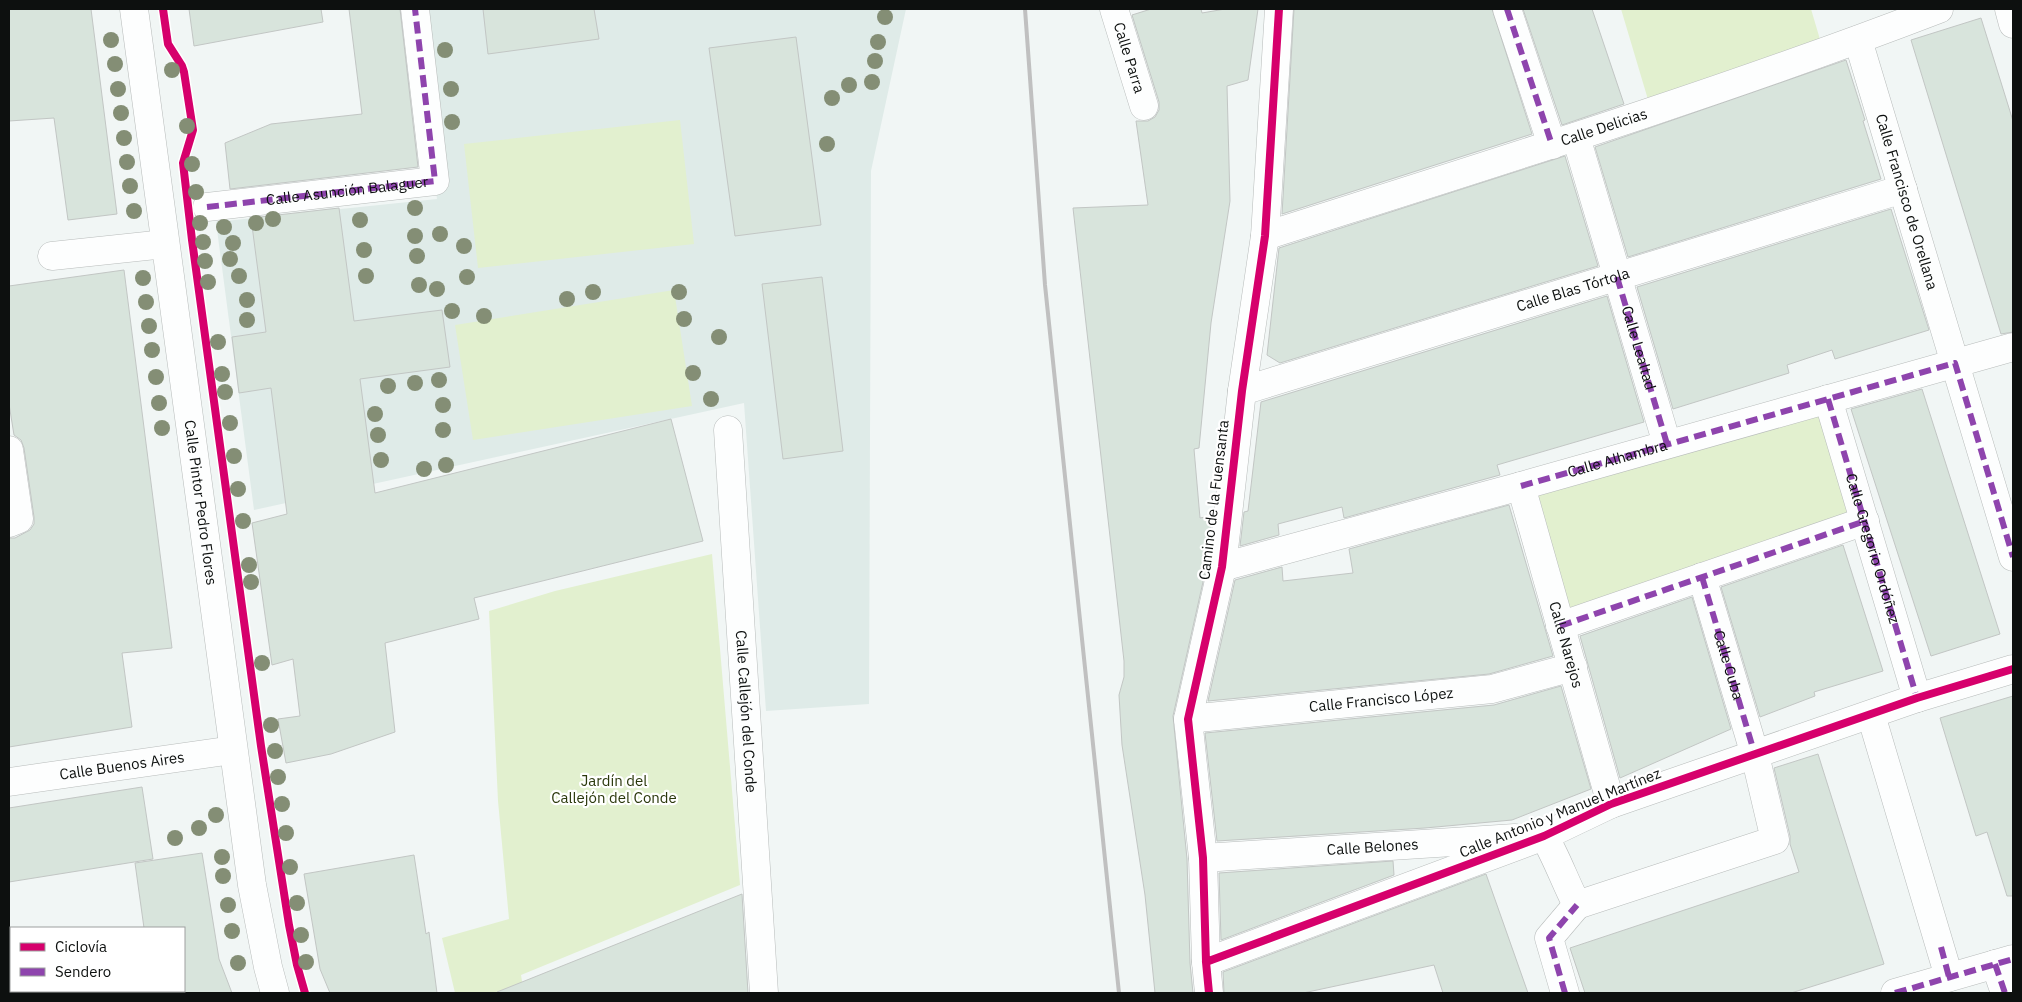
<svg xmlns="http://www.w3.org/2000/svg" width="2022" height="1002" viewBox="0 0 2022 1002" font-family="'IBM Plex Sans',sans-serif">
<rect width="100%" height="100%" fill="#f1f6f5"/>
<path fill="#dfebe8" d="M 415,9 L 906,9 L 871,171 L 869,704 L 766,711 L 744,403 L 254,510 L 216,222 L 437,199 Z"/>
<path fill="#e2f0cf" d="M 1621,9 L 1811,9 L 1824,53 L 1652,113 Z
M 680,120 L 694,244 L 478,268 L 464,144 Z
M 674,290 L 692,406 L 473,440 L 455,325 Z
M 1828,399 L 1865,521 L 1560,626 L 1521,486 Z
M 712,554 L 740,885 L 521,975 L 524,993 L 455,993 L 442,938 L 509,919 L 498,801 L 489,611 L 555,591 Z"/>
<path fill="#d8e4dc" stroke="#c2c6c4" d="M 9,9 L 91,9 L 117,214 L 68,220 L 54,118 L 9,121 Z
M 189,9 L 321,9 L 323,22 L 194,46 Z
M 349,9 L 400,9 L 418,167 L 230,189 L 225,143 L 271,124 L 362,114 Z
M 483,9 L 594,9 L 599,39 L 488,54 Z
M 1151,9 L 1201,9 L 1202,13 L 1225,9 L 1258,9 L 1248,80 L 1227,86 L 1230,201 L 1211,323 L 1199,448 L 1194,449 L 1200,518 L 1212,516 L 1207,564 L 1173,716 L 1187,859 L 1190,963 L 1193,993 L 1155,993 L 1145,895 L 1122,745 L 1119,695 L 1124,677 L 1124,661 L 1073,208 L 1148,205 L 1136,121 L 1148,121 L 1155,117 L 1159,110 L 1159,102 L 1132,15 Z
M 1294,9 L 1492,9 L 1532,134 L 1282,214 Z
M 1523,9 L 1592,9 L 1624,104 L 1562,125 Z
M 1981,18 L 2013,121 L 2013,332 L 2001,334 L 1911,40 Z
M 796,37 L 821,225 L 735,236 L 709,48 Z
M 1846,60 L 1865,120 L 1863,121 L 1881,179 L 1628,257 L 1595,147 Z
M 1565,156 L 1598,266 L 1280,363 L 1267,355 L 1279,248 Z
M 339,208 L 354,321 L 442,310 L 450,367 L 360,379 L 375,493 L 671,419 L 703,541 L 474,598 L 479,619 L 385,643 L 395,732 L 331,754 L 286,763 L 278,719 L 300,716 L 293,659 L 272,665 L 252,523 L 287,514 L 271,388 L 239,393 L 232,337 L 266,332 L 251,218 Z
M 1891,209 L 1929,330 L 1835,359 L 1832,350 L 1787,365 L 1789,373 L 1673,409 L 1637,287 Z
M 124,270 L 172,648 L 122,653 L 132,727 L 9,747 L 9,538 L 15,538 L 30,530 L 34,524 L 34,517 L 24,448 L 21,440 L 14,435 L 9,404 L 9,286 Z
M 822,277 L 843,451 L 783,459 L 762,284 Z
M 1607,296 L 1644,422 L 1497,465 L 1500,475 L 1344,518 L 1342,507 L 1278,524 L 1279,535 L 1240,546 L 1244,512 L 1248,511 L 1261,402 Z
M 1922,389 L 2000,634 L 1931,656 L 1851,409 Z
M 1509,505 L 1553,656 L 1489,674 L 1208,701 L 1235,580 L 1282,567 L 1283,581 L 1353,573 L 1349,549 Z
M 1843,545 L 1883,671 L 1814,692 L 1815,696 L 1760,717 L 1721,587 Z
M 1692,597 L 1731,729 L 1620,778 L 1580,636 Z
M 1561,686 L 1591,789 L 1512,820 L 1425,828 L 1217,841 L 1205,733 L 1494,705 Z
M 2013,696 L 2013,896 L 2007,896 L 1987,832 L 1976,836 L 1940,718 Z
M 1818,754 L 1884,964 L 1791,993 L 1585,993 L 1570,948 L 1799,872 L 1790,844 L 1790,836 L 1774,768 Z
M 142,787 L 153,859 L 9,882 L 9,808 Z
M 202,853 L 219,959 L 232,993 L 184,993 L 184,928 L 144,928 L 135,863 Z
M 414,855 L 426,934 L 429,932 L 437,993 L 330,993 L 320,969 L 304,874 Z
M 1393,861 L 1394,875 L 1221,940 L 1219,873 Z
M 1486,874 L 1528,993 L 1443,993 L 1434,965 L 1303,993 L 1224,993 L 1223,972 Z
M 742,894 L 748,993 L 498,993 L 497,992 Z"/>
<g fill="none" stroke-linecap="round" stroke-linejoin="round">
<g stroke="#b8bcbb" stroke-width="29">
<g id="minor">
<path id="s1" d="M 1114,9 L 1144,106"/>
<path d="M 1507,9 L 1552,145"/>
<path d="M 2009,9 L 2013,24"/>
<path id="s2" d="M 1858,40 L 2013,557"/>
<path id="s3" d="M 1576,137 L 1667,444"/>
<path d="M 207,207 L 435,181 L 415,9"/>
<path id="s4" d="M 1265,236 C 1491,164 1718,94 1939,9"/>
<path d="M 52,256 L 165,244"/>
<path id="s5" d="M 1242,391 L 1903,189"/>
<path id="s6" d="M 1828,399 L 1917,698"/>
<path id="s7" d="M 728,430 L 764,993"/>
<path d="M 9,450 L 19,519 L 9,523"/>
<path id="s8" d="M 1521,486 L 1611,804"/>
<path id="s9" d="M 1222,567 L 1521,486 L 2013,347"/>
<path d="M 1560,626 L 1865,521"/>
<path d="M 1871,715 L 1949,977"/>
<path id="s10" d="M 1188,719 L 1492,689 L 1573,667"/>
<path id="s11" d="M 9,782 L 233,750"/>
<path d="M 1544,836 C 1557,858 1565,882 1577,905 L 1775,840 L 1755,755 L 1702,577"/>
<path id="s12" d="M 1203,858 L 1515,838"/>
<path d="M 1206,962 L 1544,836 L 1611,804 L 1917,698 L 2013,669"/>
<path d="M 1995,964 L 2005,993"/>
<path d="M 1209,993 L 1206,962 L 1203,858 L 1188,719 L 1222,567 L 1242,391 L 1265,236 L 1279,9"/>
<path d="M 1565,993 L 1549,938 L 1577,905"/>
<path d="M 1895,993 L 2013,959"/>
</g>
</g>
<g stroke="#b8bcbb" stroke-width="29">
<g id="major">
<path id="s13" d="M 134,9 L 252,885 L 268,967 L 275,993"/>
</g>
</g>
<use href="#minor" stroke="#fdfefe" stroke-width="28"/>
<use href="#major" stroke="#fdfefe" stroke-width="28"/>
<path stroke="#c0c0c0" stroke-width="4" d="M 1025,9 L 1045,285 L 1119,993"/>
<g stroke="#8e44ad" stroke-width="6" stroke-dasharray="12 6" stroke-linecap="butt">
<path d="M 1507,9 L 1552,145"/>
<path id="s14" d="M 207,207 L 435,181 L 415,9"/>
<path d="M 1617,277 L 1667,444"/>
<path d="M 1828,399 L 1917,698"/>
<path d="M 1521,486 L 1955,363 L 2013,557"/>
<path id="s15" d="M 1702,577 L 1755,755"/>
<path d="M 1560,626 L 1865,521"/>
<path d="M 1941,947 L 1949,977"/>
<path d="M 1995,964 L 2005,993"/>
<path d="M 1565,993 L 1549,938 L 1577,905"/>
<path d="M 1895,993 L 2013,959"/>
</g>
<g stroke="#fff" stroke-width="11">
<path id="cycleway" d="M 163,9 L 168,44 L 182,66 L 184,72 L 193,130 L 183,163 L 192,240 L 261,746 L 289,925 L 297,965 L 305,993
M 1206,962 L 1544,836 L 1611,804 L 1917,698 L 2013,669
M 1209,993 L 1206,962 L 1203,858 L 1188,719 L 1222,567 L 1242,391 L 1265,236 L 1279,9"/>
</g>
<use href="#cycleway" stroke="#d6006c" stroke-width="8"/>
</g>
<g fill="#848e75">
<circle cx="885" cy="17" r="8"/>
<circle cx="111" cy="40" r="8"/>
<circle cx="878" cy="42" r="8"/>
<circle cx="445" cy="50" r="8"/>
<circle cx="875" cy="61" r="8"/>
<circle cx="115" cy="64" r="8"/>
<circle cx="172" cy="70" r="8"/>
<circle cx="872" cy="82" r="8"/>
<circle cx="849" cy="85" r="8"/>
<circle cx="118" cy="89" r="8"/>
<circle cx="451" cy="89" r="8"/>
<circle cx="832" cy="98" r="8"/>
<circle cx="121" cy="113" r="8"/>
<circle cx="452" cy="122" r="8"/>
<circle cx="187" cy="126" r="8"/>
<circle cx="124" cy="138" r="8"/>
<circle cx="827" cy="144" r="8"/>
<circle cx="127" cy="162" r="8"/>
<circle cx="192" cy="164" r="8"/>
<circle cx="130" cy="186" r="8"/>
<circle cx="196" cy="192" r="8"/>
<circle cx="415" cy="208" r="8"/>
<circle cx="134" cy="211" r="8"/>
<circle cx="273" cy="219" r="8"/>
<circle cx="360" cy="220" r="8"/>
<circle cx="200" cy="223" r="8"/>
<circle cx="256" cy="223" r="8"/>
<circle cx="224" cy="227" r="8"/>
<circle cx="440" cy="234" r="8"/>
<circle cx="415" cy="236" r="8"/>
<circle cx="203" cy="242" r="8"/>
<circle cx="233" cy="243" r="8"/>
<circle cx="464" cy="246" r="8"/>
<circle cx="364" cy="250" r="8"/>
<circle cx="417" cy="256" r="8"/>
<circle cx="230" cy="259" r="8"/>
<circle cx="205" cy="261" r="8"/>
<circle cx="239" cy="276" r="8"/>
<circle cx="366" cy="276" r="8"/>
<circle cx="467" cy="277" r="8"/>
<circle cx="143" cy="278" r="8"/>
<circle cx="208" cy="282" r="8"/>
<circle cx="419" cy="285" r="8"/>
<circle cx="437" cy="289" r="8"/>
<circle cx="593" cy="292" r="8"/>
<circle cx="679" cy="292" r="8"/>
<circle cx="567" cy="299" r="8"/>
<circle cx="247" cy="300" r="8"/>
<circle cx="146" cy="302" r="8"/>
<circle cx="452" cy="311" r="8"/>
<circle cx="484" cy="316" r="8"/>
<circle cx="684" cy="319" r="8"/>
<circle cx="247" cy="320" r="8"/>
<circle cx="149" cy="326" r="8"/>
<circle cx="719" cy="337" r="8"/>
<circle cx="218" cy="342" r="8"/>
<circle cx="152" cy="350" r="8"/>
<circle cx="693" cy="373" r="8"/>
<circle cx="222" cy="374" r="8"/>
<circle cx="156" cy="377" r="8"/>
<circle cx="439" cy="380" r="8"/>
<circle cx="415" cy="383" r="8"/>
<circle cx="388" cy="386" r="8"/>
<circle cx="225" cy="392" r="8"/>
<circle cx="711" cy="399" r="8"/>
<circle cx="159" cy="403" r="8"/>
<circle cx="443" cy="405" r="8"/>
<circle cx="375" cy="414" r="8"/>
<circle cx="230" cy="423" r="8"/>
<circle cx="162" cy="428" r="8"/>
<circle cx="443" cy="430" r="8"/>
<circle cx="378" cy="435" r="8"/>
<circle cx="234" cy="456" r="8"/>
<circle cx="381" cy="460" r="8"/>
<circle cx="446" cy="465" r="8"/>
<circle cx="424" cy="469" r="8"/>
<circle cx="238" cy="489" r="8"/>
<circle cx="243" cy="521" r="8"/>
<circle cx="249" cy="565" r="8"/>
<circle cx="251" cy="582" r="8"/>
<circle cx="262" cy="663" r="8"/>
<circle cx="271" cy="725" r="8"/>
<circle cx="275" cy="751" r="8"/>
<circle cx="278" cy="777" r="8"/>
<circle cx="282" cy="804" r="8"/>
<circle cx="216" cy="815" r="8"/>
<circle cx="199" cy="828" r="8"/>
<circle cx="286" cy="833" r="8"/>
<circle cx="175" cy="838" r="8"/>
<circle cx="222" cy="857" r="8"/>
<circle cx="290" cy="867" r="8"/>
<circle cx="223" cy="876" r="8"/>
<circle cx="297" cy="903" r="8"/>
<circle cx="228" cy="905" r="8"/>
<circle cx="232" cy="931" r="8"/>
<circle cx="301" cy="935" r="8"/>
<circle cx="306" cy="962" r="8"/>
<circle cx="238" cy="963" r="8"/>
</g>
<g text-anchor="middle" stroke-width="4.5" stroke-linejoin="round" paint-order="stroke">
<g font-size="15" fill="#0d100f" stroke="#fff">
<text dy="5" stroke="none"><textPath href="#s1" startOffset="51">Calle Parra</textPath></text>
<text dy="5" stroke="none"><textPath href="#s4" startOffset="356">Calle Delicias</textPath></text>
<text dy="5" stroke="none"><textPath href="#s14" startOffset="141">Calle Asunción Balaguer</textPath></text>
<text dy="5" stroke="none"><textPath href="#s2" startOffset="169">Calle Francisco de Orellana</textPath></text>
<text dy="5" stroke="none"><textPath href="#s5" startOffset="346">Calle Blas Tórtola</textPath></text>
<text dy="5" stroke="none"><textPath href="#s3" startOffset="220">Calle Lealtad</textPath></text>
<text dy="5" stroke="none"><textPath href="#s9" startOffset="410">Calle Alhambra</textPath></text>
<text transform="translate(1214 500) rotate(-83)" y="5">Camino de la Fuensanta</text>
<text dy="5" stroke="none"><textPath href="#s13" startOffset="498">Calle Pintor Pedro Flores</textPath></text>
<text dy="5" stroke="none"><textPath href="#s6" startOffset="156">Calle Gregorio Ordóñez</textPath></text>
<text dy="5" stroke="none"><textPath href="#s8" startOffset="165">Calle Narejos</textPath></text>
<text dy="5" stroke="none"><textPath href="#s15" startOffset="92">Calle Cuba</textPath></text>
<text dy="5" stroke="none"><textPath href="#s10" startOffset="194">Calle Francisco López</textPath></text>
<text dy="5" stroke="none"><textPath href="#s7" startOffset="282">Calle Callejón del Conde</textPath></text>
<text dy="5" stroke="none"><textPath href="#s11" startOffset="114">Calle Buenos Aires</textPath></text>
<text transform="translate(1560 813) rotate(-22)" y="5">Calle Antonio y Manuel Martínez</text>
<text dy="5" stroke="none"><textPath href="#s12" startOffset="170">Calle Belones</textPath></text>
</g>
<g font-size="15" fill="#2b380c" stroke="#fff">
<text x="614" y="786">Jardín del<tspan x="614" dy="17">Callejón del Conde</tspan></text>
</g>
</g>
<rect width="2022" height="1002" fill="none" stroke="#0d100f" stroke-width="20"/>
<rect x="10" y="927" width="175" height="65" fill="#ffffff" stroke="#9e9f9f"/>
<rect x="20" y="943" width="25" height="8" fill="#d6006c" stroke="#9e9f9f"/>
<text x="55" y="952" font-size="15" fill="#0d100f">Ciclovía</text>
<rect x="20" y="968" width="25" height="8" fill="#8e44ad" stroke="#9e9f9f"/>
<text x="55" y="977" font-size="15" fill="#0d100f">Sendero</text>
</svg>
